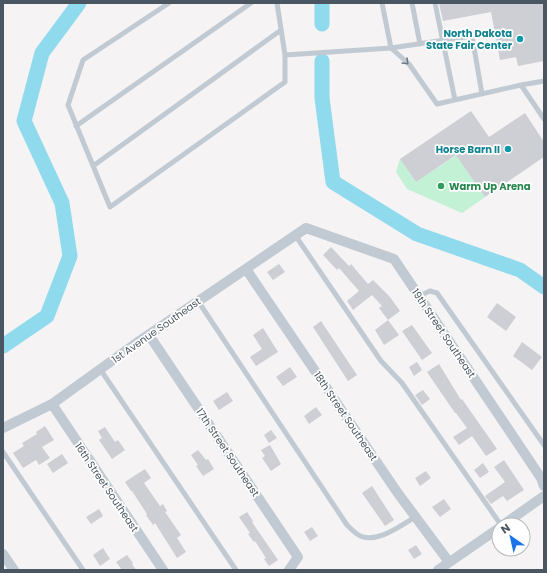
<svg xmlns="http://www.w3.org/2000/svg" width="547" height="573" viewBox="0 0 547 573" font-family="Poppins,sans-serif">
<rect width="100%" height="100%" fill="#f5f3f3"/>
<path fill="#c3f1d5" d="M 457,155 L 485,197 L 462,213 L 407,189 L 396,172 L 400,159 L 416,182 Z"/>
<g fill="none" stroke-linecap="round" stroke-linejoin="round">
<path stroke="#90daee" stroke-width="15" d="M 322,24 L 322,3
M 322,61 L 322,98 L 333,182 L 417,234 L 520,270 L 544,287
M 3,346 L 47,316 L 70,256 L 62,203 L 24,121 L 42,53 L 79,3"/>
</g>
<path fill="#cdcfd5" d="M 439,3 L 544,3 L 544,61 L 518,66 L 516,57 L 500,60 L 491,12 L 443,21 Z
M 471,111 L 489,137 L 525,113 L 544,142 L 544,157 L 485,197 L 456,155 L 416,182 L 400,159 Z
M 331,247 L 349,266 L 351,264 L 368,284 L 373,280 L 390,297 L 400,311 L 388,320 L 379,308 L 382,306 L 372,295 L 353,310 L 347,301 L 359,291 L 339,268 L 337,270 L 323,255 Z
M 279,264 L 285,272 L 273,280 L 267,272 Z
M 497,303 L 516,317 L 506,331 L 487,317 Z
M 388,320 L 399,335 L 384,345 L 375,330 Z
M 321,321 L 357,375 L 348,381 L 313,327 Z
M 412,325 L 432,353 L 422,360 L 402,331 Z
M 263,328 L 278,352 L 256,366 L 250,357 L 262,349 L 253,335 Z
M 522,342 L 542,357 L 532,370 L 513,356 Z
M 417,362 L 422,370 L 414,376 L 409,367 Z
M 439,364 L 461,400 L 462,399 L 497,449 L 486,456 L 472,436 L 459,445 L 453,437 L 467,428 L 456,413 L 455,413 L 427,372 Z
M 290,367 L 297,377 L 283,386 L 276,377 Z
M 423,390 L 430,399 L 422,405 L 415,395 Z
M 227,392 L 233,401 L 219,410 L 213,401 Z
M 316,407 L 322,415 L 309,424 L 304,416 Z
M 45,426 L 54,440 L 42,447 L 50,458 L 39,465 L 36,460 L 23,468 L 13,453 L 24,446 L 22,443 L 37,434 L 36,432 Z
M 105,427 L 115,442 L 118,440 L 125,450 L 112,459 L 99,440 L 102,438 L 98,431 Z
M 271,430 L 277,438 L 269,443 L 264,435 Z
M 270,445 L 281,464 L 271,471 L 262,458 L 265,456 L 261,450 Z
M 198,450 L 206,460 L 208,459 L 214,469 L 203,476 L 196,466 L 198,465 L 191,455 Z
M 62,454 L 68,463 L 53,473 L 47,464 Z
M 504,460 L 524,490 L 507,501 L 503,496 L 491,504 L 485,496 L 505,482 L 494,467 Z
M 483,463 L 489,472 L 480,478 L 474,470 Z
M 145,469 L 151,478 L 144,483 L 160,506 L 163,504 L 167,511 L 165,512 L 181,535 L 177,538 L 186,552 L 177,558 L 155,523 L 153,525 L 146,515 L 147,514 L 132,491 L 131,491 L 125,482 Z
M 426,471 L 431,478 L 420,486 L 415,478 Z
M 372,486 L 394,520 L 385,526 L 362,493 Z
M 444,499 L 451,509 L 440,517 L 432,507 Z
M 99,509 L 103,516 L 91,524 L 86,517 Z
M 247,512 L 253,521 L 252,522 L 278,560 L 269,566 L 264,559 L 266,558 L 255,541 L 254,542 L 248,534 L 250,533 L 239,517 Z
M 312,527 L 318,536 L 310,541 L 304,532 Z
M 416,545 L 422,554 L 414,559 L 408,550 Z
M 103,548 L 110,559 L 100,566 L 93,555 Z
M 127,555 L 133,563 L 132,564 L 136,570 L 122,570 L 116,562 Z"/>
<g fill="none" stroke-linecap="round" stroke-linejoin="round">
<path stroke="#c1cad2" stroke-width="5" d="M 169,3 L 83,60 L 68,105 L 110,207 L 285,82 L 285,55 L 277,3
M 382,3 L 391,48 L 409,64 L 437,104 L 521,85
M 412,3 L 420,44
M 435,3 L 455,100
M 285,55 L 391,48 L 472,36 L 482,94
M 544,81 L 521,85 L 544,119
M 76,126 L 251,3
M 93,166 L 281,30
M 295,235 L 381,361 L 402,383 L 501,525
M 419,296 L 430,291 L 437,293 L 544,445
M 198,301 L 347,525 C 350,528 353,531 357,534 C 374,546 400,526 415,517
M 100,369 L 236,570
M 3,452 L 83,570"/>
<path stroke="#c1cad2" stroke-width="10" d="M 246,269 L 397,492 L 449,562
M 149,335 L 298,557 L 289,570
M 52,404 L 163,570
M 3,428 L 52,404 L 138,342 L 306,228 L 394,259 L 541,478 L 544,486
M 503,525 L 544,496
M 3,554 L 14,570
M 438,570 L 499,528"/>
</g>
<defs><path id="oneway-chevron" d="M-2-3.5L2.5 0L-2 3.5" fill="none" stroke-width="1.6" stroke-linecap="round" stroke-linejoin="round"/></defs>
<use stroke="#6e7983" href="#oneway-chevron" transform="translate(406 62) rotate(45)"/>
<g fill="#0f9aa8" stroke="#fff" stroke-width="1.5">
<circle cx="520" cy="39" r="4"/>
<circle cx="508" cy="149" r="4"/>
</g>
<circle fill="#2e9e5b" stroke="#fff" stroke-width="1.5" cx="441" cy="186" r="4"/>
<g text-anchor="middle" stroke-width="3.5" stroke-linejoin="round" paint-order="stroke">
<g font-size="10" font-weight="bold" fill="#0d838f" stroke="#fff" text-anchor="end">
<text x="512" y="37">North Dakota<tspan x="512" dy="12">State Fair Center</tspan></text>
<text x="500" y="153">Horse Barn II</text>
</g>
<g font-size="10" font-weight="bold" fill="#27864d" stroke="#fff" text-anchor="start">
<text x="449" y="190">Warm Up Arena</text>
</g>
<g font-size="10" fill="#4a5661" stroke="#fff">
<text transform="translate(156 330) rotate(-35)" y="4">1st Avenue Southeast</text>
<text transform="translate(444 333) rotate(56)" y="4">19th Street Southeast</text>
<text transform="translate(346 416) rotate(56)" y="4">18th Street Southeast</text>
<text transform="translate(228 452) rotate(56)" y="4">17th Street Southeast</text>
<text transform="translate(107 487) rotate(56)" y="4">16th Street Southeast</text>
</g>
</g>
<rect width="547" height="573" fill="none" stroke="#4a5661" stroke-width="8"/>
<g transform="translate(511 537) rotate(326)"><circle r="19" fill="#ffffff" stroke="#b7bbc0"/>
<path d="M0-3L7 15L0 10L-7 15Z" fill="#1a73e8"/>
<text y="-6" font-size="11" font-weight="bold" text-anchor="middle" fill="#4a5661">N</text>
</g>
</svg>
